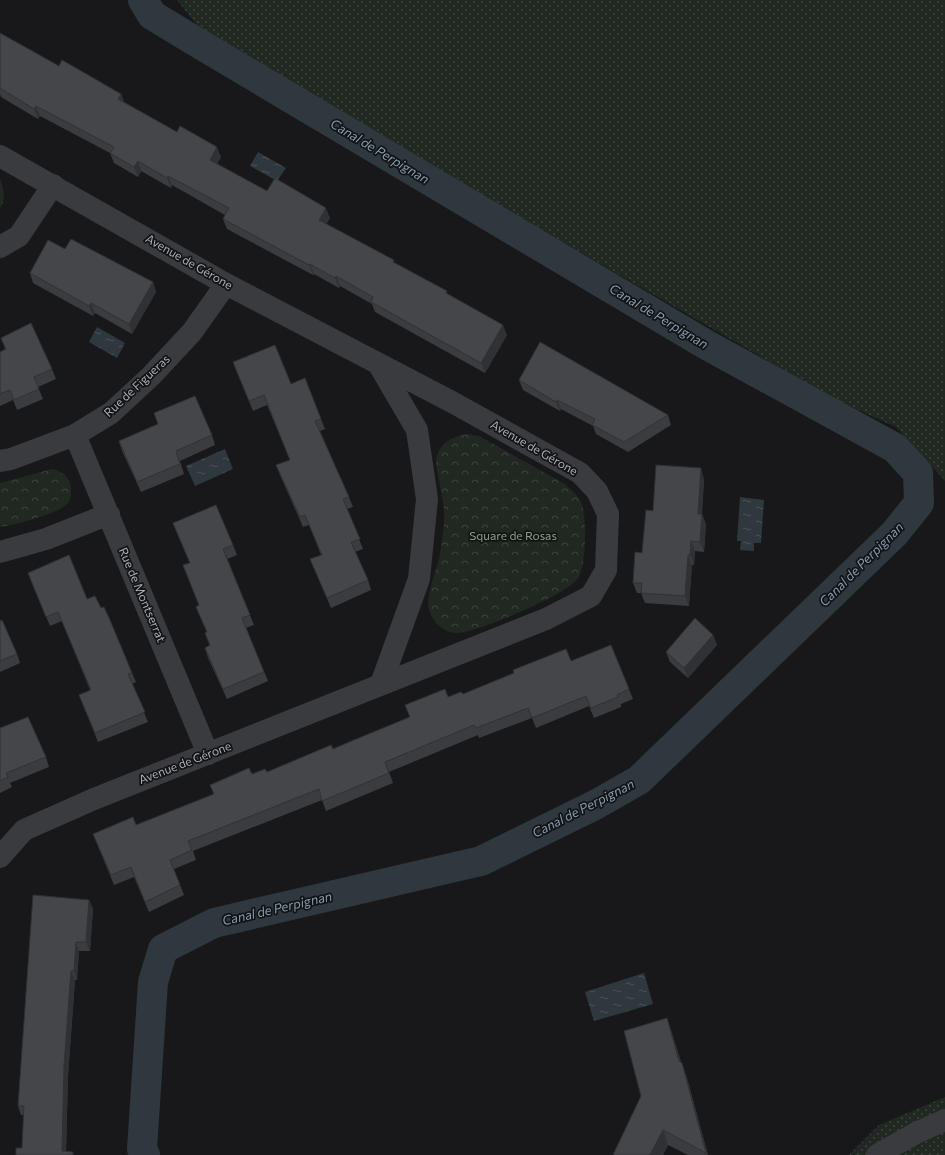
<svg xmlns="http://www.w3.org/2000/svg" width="945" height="1155" viewBox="0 0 945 1155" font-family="Commissioner,sans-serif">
<defs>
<pattern id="grass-dots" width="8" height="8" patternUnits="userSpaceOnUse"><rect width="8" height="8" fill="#202821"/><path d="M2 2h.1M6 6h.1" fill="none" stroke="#3e453f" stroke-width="1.8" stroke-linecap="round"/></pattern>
<pattern id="park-crowns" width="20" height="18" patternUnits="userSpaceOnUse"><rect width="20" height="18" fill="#202821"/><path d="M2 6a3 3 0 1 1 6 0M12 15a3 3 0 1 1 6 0" fill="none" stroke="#3e453f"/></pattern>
<pattern id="water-ripples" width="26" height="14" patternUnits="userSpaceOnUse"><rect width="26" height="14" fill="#2f383e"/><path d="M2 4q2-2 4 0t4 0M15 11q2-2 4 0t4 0" fill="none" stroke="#4a5258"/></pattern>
</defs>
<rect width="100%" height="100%" fill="#18181a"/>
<path fill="url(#grass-dots)" d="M 177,0 L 945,0 L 945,481 L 896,427 L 834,399 L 205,35 Z
M 945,1097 L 945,1155 L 849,1155 L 879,1125 Z"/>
<path fill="url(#park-crowns)" d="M 0,179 C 4,190 6,199 0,209 Z
M 467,434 L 479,436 L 565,484 C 570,489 578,495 581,502 C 587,515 586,560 580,574 C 579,577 576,581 573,583 C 562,596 474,634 457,633 C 444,633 432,622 429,609 C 425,596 438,568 440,553 C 442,539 445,525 444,511 C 443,494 437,477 436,460 C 439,443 451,437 467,434 Z
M 52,469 C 61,471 68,475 70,484 C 72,490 71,498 68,503 C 59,514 14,525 0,527 L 0,483 Z"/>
<path fill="url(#water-ripples)" d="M 258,152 L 286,168 L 277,181 L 250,166 Z
M 97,327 L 125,343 L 117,358 L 89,342 Z
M 225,449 L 233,469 L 195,486 L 186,466 Z
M 740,497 L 764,500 L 761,543 L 754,543 L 754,551 L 740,550 L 741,541 L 737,541 Z
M 644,973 L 653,1004 L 594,1021 L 585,992 Z"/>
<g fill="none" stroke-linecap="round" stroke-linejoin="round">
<path stroke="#2f383e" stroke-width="30" d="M 143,0 L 152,15 L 193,40 L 705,344 L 895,448 L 918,473 L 919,503 L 894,534 L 639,780 L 595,805 L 481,861 L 214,923 L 163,949 L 153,982 L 142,1149 L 145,1155"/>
<path stroke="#3a3b3f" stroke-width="22" d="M 0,156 L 226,284 L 452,402 L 580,473 L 597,491 L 608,514 L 606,570 L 591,596 L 546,619 L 94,799 L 24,830 L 0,857
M 0,247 L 19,236 L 53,185
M 379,365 L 417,430 L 427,499 L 419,579 L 381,684
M 75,435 L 208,754
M 0,461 L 11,459 L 75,435 L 111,413 L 151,376 L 192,332 L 226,284
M 0,552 L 46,539 L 109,514
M 877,1155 L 916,1133 L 945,1120"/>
</g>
<path fill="#3b3c40" d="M 0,33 L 59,66 L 121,94 L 124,102 L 221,157 L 217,164 L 267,191 L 330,218 L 326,224 L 395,263 L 449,295 L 507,335 L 485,373 L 375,312 L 372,304 L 340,286 L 339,288 L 314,274 L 313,275 L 227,229 L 223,219 L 225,215 L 172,185 L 171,188 L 141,171 L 138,177 L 114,163 L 110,153 L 40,116 L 38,119 L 1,97 L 0,94 Z
M 65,249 L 153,282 L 156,292 L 132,334 L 95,313 L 93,316 L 33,283 L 30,273 Z
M 1,338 L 52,369 L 56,379 L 38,387 L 43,399 L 17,410 L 13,400 L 0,406 L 0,352 L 5,349 Z
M 233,362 L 291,384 L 321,419 L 325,429 L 320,431 L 349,497 L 353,507 L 347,509 L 363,549 L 355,552 L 368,580 L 371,590 L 331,608 L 310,559 L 321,555 L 309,525 L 303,527 L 280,475 L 276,465 L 290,460 L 267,405 L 253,411 Z
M 519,380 L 668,415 L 671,425 L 628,452 L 596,434 L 593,426 L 561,409 L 560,411 L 523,390 Z
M 212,435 L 215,445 L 180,461 L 184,474 L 141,492 L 122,451 L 119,441 Z
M 704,479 L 702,514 L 706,524 L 704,552 L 695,551 L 694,565 L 692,565 L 689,606 L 645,603 L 641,593 L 637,593 L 633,583 L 642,553 L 653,511 Z
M 173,523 L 233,545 L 237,555 L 227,559 L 254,625 L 246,628 L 268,681 L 227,699 L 208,658 L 205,648 L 210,646 L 205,633 L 207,632 L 196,607 L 199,605 L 183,565 L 190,563 L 177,533 Z
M 28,573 L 87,599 L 132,673 L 136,682 L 132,684 L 148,722 L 98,742 L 79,695 L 90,690 L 62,621 L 50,626 Z
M 0,621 L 17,654 L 20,663 L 0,672 Z
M 713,635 L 717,645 L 688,678 L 670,662 L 666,652 Z
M 571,661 L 629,689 L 633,699 L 621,704 L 621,707 L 594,718 L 589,706 L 536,728 L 532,718 L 479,738 L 478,735 L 389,772 L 393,783 L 326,811 L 322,800 L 193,851 L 196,860 L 174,869 L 184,895 L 149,912 L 134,877 L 114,885 L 93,834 L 136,825 L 214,794 L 210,785 L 252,774 L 267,772 L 333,749 L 410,717 L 405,705 L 463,694 Z
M 0,728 L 46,757 L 49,767 L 10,783 L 12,787 L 0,793 Z
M 89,900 L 93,909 L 90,951 L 79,951 L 77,980 L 75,980 L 68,1076 L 66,1151 L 22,1148 L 24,1115 L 21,1115 L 18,1106 Z
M 667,1018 L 672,1033 L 681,1062 L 687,1078 L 708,1155 L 688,1155 L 668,1145 L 663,1155 L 613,1155 L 641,1096 Z"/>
<path fill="#303134" d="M 121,94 L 125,104 L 118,99 Z
M 36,106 L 40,116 L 38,119 L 34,109 Z
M 217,147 L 221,157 L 214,170 L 210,160 Z
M 138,161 L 141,171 L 138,177 L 134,167 Z
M 168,176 L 172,185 L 171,188 L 167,178 Z
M 326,208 L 330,218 L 323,230 L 319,220 Z
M 310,264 L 314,274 L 313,275 L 309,265 Z
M 336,276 L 340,286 L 339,288 L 335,278 Z
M 153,282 L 156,292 L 132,334 L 129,324 Z
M 91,303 L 95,313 L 93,316 L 89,306 Z
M 503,325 L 507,335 L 485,373 L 481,363 Z
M 557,400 L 561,409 L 560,411 L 556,402 Z
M 701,468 L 704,479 L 701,524 L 698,514 Z
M 702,514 L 706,524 L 704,552 L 700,542 Z
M 691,541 L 695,551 L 694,565 L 690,555 Z
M 688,555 L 692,565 L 689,606 L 685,596 Z
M 713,635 L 717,645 L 688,678 L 684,668 Z
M 89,900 L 93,909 L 90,951 L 86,942 Z
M 76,942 L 79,951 L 77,980 L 74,971 Z
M 71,971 L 75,980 L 68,1076 L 66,1155 L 62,1151 L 64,1066 Z
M 667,1018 L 672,1033 L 685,1076 L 679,1061 Z
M 682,1063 L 687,1078 L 708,1155 L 707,1155 L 706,1153 Z
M 663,1130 L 668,1145 L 663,1155 L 650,1155 Z"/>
<path fill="#45464a" stroke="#303134" d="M 0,33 L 59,66 L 62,60 L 121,94 L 118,99 L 177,132 L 180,126 L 217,147 L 210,160 L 267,191 L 275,178 L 326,208 L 319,220 L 394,260 L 393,262 L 447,291 L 446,293 L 503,325 L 481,363 L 371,302 L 373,297 L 336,276 L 335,278 L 310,264 L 309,265 L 223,219 L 229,208 L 168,176 L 167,178 L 138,161 L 134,167 L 110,153 L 114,147 L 36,106 L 34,109 L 0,88 Z
M 71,239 L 153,282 L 129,324 L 91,303 L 89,306 L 30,273 L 48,240 L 65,249 Z
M 31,323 L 52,369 L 34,377 L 39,389 L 14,400 L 10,390 L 0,394 L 0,352 L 6,349 L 1,338 Z
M 540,342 L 668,415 L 624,442 L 592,425 L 595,419 L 557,400 L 556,402 L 519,380 Z
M 275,345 L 291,384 L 305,378 L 321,419 L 315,421 L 349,497 L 343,499 L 360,539 L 351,542 L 368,580 L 327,598 L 310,559 L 322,555 L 305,515 L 300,517 L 276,465 L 290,460 L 264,395 L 249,401 L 233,362 Z
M 195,396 L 212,435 L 176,451 L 180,464 L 137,482 L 119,441 L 158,424 L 154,413 Z
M 656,465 L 701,468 L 698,514 L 702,514 L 700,542 L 691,541 L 690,555 L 688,555 L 685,596 L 641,593 L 642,583 L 633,583 L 635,552 L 642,553 L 646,510 L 653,511 Z
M 216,505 L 233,545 L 223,549 L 250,615 L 242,618 L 264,672 L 223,689 L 205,648 L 210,645 L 205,633 L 207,632 L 196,607 L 199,605 L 183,565 L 190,563 L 173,523 Z
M 69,555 L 87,599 L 95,596 L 101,608 L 104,607 L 110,620 L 132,673 L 128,674 L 145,712 L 95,733 L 79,695 L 91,690 L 58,612 L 46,617 L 28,573 Z
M 695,618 L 713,635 L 684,668 L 666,652 Z
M 2,620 L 17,654 L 0,661 L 0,621 Z
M 611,645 L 629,689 L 617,695 L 618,697 L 591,708 L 586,696 L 532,718 L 528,708 L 476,728 L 474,725 L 385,762 L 389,773 L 322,801 L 319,789 L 188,841 L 192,850 L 170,860 L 180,885 L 145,902 L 131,867 L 111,875 L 93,834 L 133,817 L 136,825 L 214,794 L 210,785 L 249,768 L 252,774 L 265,769 L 267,772 L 331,745 L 333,749 L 354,740 L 410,717 L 405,705 L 445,689 L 448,697 L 461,692 L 463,694 L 514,673 L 513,670 L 566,649 L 571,661 Z
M 28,717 L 46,757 L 6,773 L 8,777 L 0,781 L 0,728 Z
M 33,895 L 89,900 L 86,942 L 76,942 L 74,971 L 71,971 L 64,1066 L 62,1151 L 73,1152 L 73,1155 L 16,1155 L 16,1148 L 22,1148 L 24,1106 L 18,1106 Z
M 667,1018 L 679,1061 L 682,1063 L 706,1153 L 663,1130 L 650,1155 L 613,1155 L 641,1096 L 624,1031 Z"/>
<g text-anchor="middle" stroke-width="3.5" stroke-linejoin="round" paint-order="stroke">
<g font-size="12" fill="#abb0b9" stroke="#131315">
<text transform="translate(189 262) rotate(30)" y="4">Avenue de Gérone</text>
<text transform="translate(137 386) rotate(-43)" y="4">Rue de Figueras</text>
<text transform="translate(534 448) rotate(30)" y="4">Avenue de Gérone</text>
<text transform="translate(142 595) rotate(67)" y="4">Rue de Montserrat</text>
<text transform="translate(185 763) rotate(-21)" y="4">Avenue de Gérone</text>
</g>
<g font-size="12" fill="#84a385" stroke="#131315">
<text x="513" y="540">Square de Rosas</text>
</g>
<g font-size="13" font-style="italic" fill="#859eb1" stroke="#131315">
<text transform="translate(380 151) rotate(31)" y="5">Canal de Perpignan</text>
<text transform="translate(659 316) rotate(31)" y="5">Canal de Perpignan</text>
<text transform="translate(861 564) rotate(-45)" y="5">Canal de Perpignan</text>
<text transform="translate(583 808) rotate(-27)" y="5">Canal de Perpignan</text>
<text transform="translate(277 908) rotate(-13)" y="5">Canal de Perpignan</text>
</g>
</g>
</svg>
